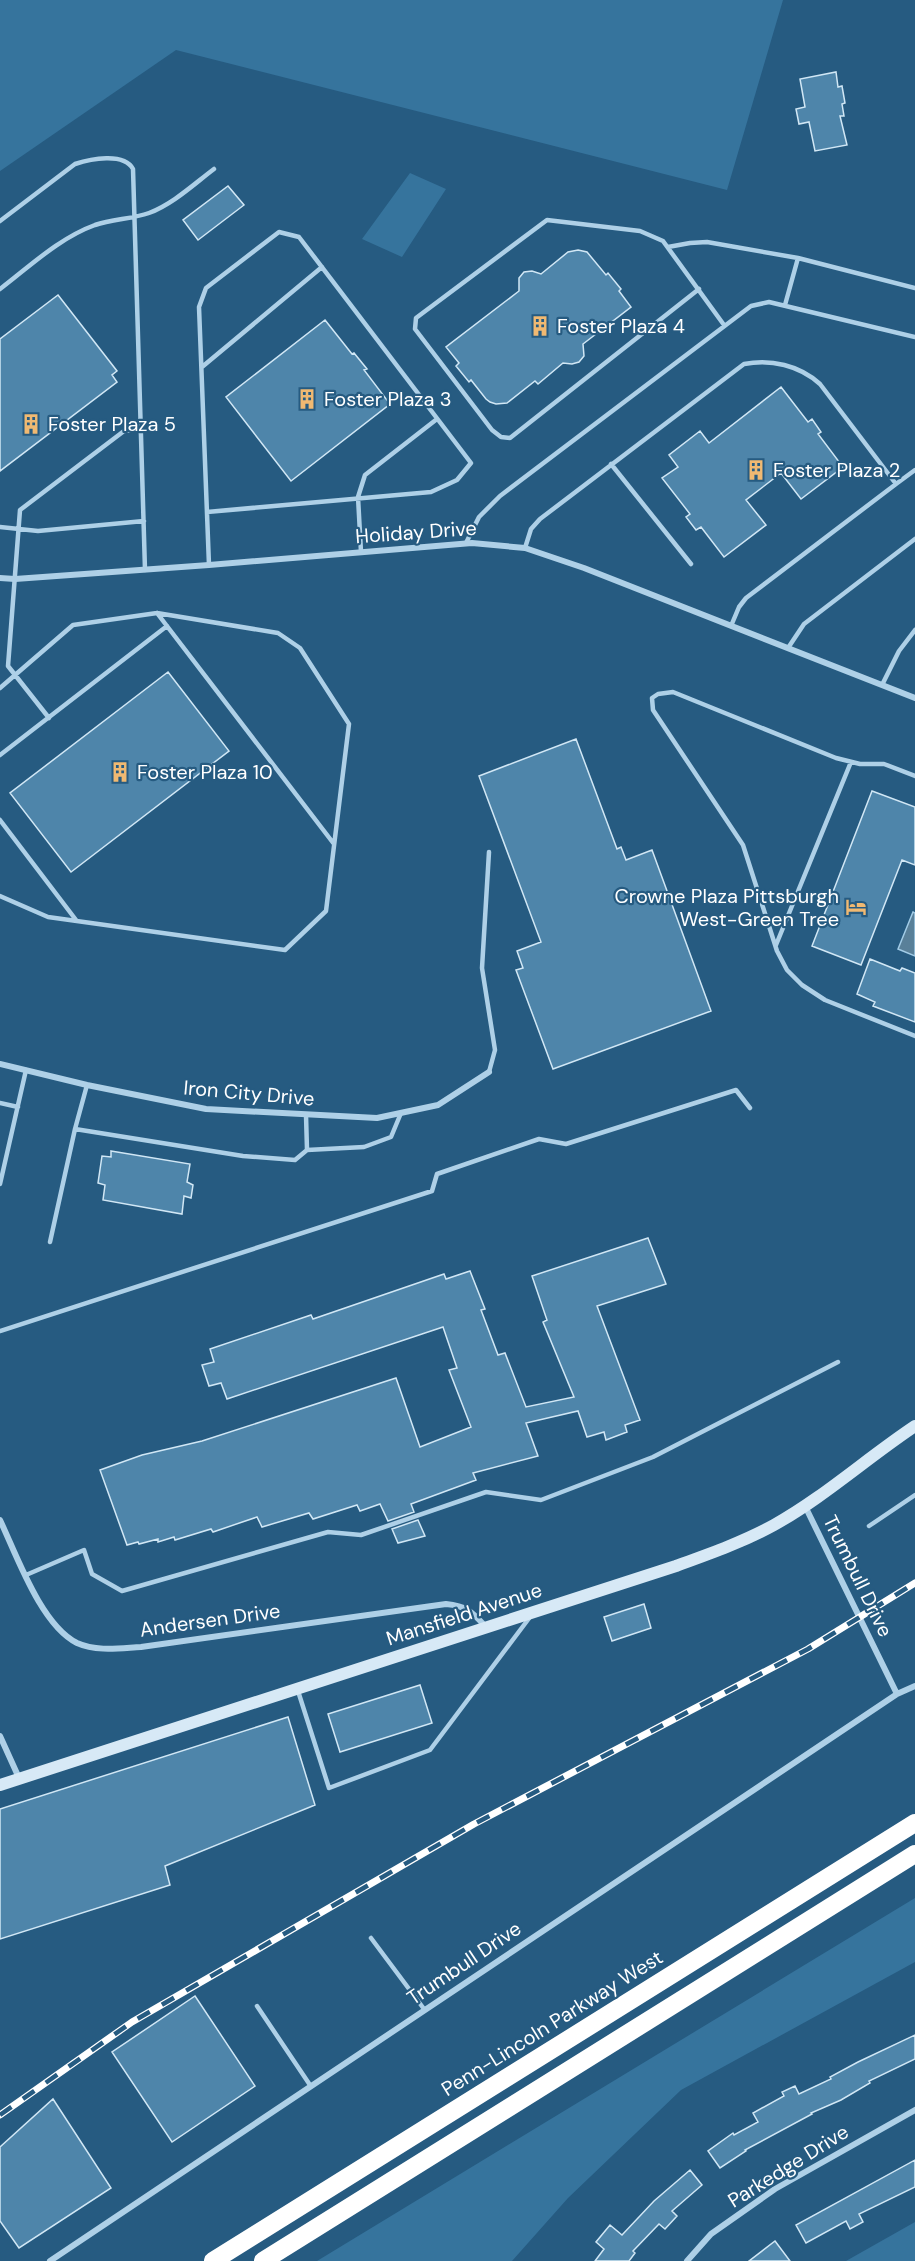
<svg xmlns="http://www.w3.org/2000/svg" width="915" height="2261" viewBox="0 0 915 2261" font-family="'DM Sans',sans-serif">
<rect width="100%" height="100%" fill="#265b81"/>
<path fill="#36749d" d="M 0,0 L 783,0 L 727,190 L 176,50 L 0,171 Z
M 410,173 L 446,189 L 402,257 L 362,239 Z
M 915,1898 L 915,1962 L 681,2090 L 568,2198 L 512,2261 L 317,2261 Z
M 915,2222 L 915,2261 L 846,2261 Z"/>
<path fill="#598099" stroke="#a2cce7" stroke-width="1.5" d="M 913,912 L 915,913 L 915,956 L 898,949 Z"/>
<path fill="#4e85aa" stroke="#d1e7f5" stroke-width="1.5" d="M 836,72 L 838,87 L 842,86 L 845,103 L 842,104 L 844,116 L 840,116 L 847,145 L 815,151 L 809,122 L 799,124 L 796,109 L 805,107 L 800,79 Z
M 228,186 L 244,205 L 198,240 L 183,220 Z
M 578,250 L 587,252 L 606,275 L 608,273 L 621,289 L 619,291 L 631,307 L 583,344 L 584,356 L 579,362 L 572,364 L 563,363 L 538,384 L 535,381 L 507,403 L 496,404 L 490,402 L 486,399 L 471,380 L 469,382 L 456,366 L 459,363 L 446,347 L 519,291 L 519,278 L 524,272 L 532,271 L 541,274 L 568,252 Z
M 58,295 L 117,371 L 112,375 L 117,382 L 0,471 L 0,339 Z
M 325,320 L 352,354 L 354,353 L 367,369 L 364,370 L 390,404 L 291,481 L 226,397 Z
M 781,387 L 808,422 L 812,419 L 821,432 L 818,434 L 843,467 L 801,499 L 781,473 L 746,500 L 766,525 L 724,557 L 701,527 L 696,530 L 686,517 L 690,514 L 662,478 L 678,467 L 669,455 L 700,431 L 709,443 Z
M 168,672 L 229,751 L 71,872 L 10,793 Z
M 576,739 L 617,849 L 621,847 L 626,860 L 652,850 L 711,1011 L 553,1069 L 516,970 L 523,968 L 517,951 L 541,942 L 479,776 Z
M 872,791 L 915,807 L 915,865 L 902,860 L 861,965 L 812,946 Z
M 870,959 L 900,971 L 902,968 L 915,973 L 915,1022 L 873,1006 L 875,1002 L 857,994 Z
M 111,1151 L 190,1164 L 187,1182 L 193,1185 L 191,1198 L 184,1196 L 182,1214 L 103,1200 L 105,1185 L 98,1183 L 102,1156 L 111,1157 Z
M 648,1238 L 666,1284 L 597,1306 L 640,1420 L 625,1425 L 627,1432 L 606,1440 L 604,1432 L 587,1437 L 578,1411 L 526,1423 L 538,1456 L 473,1473 L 476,1480 L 411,1504 L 414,1512 L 388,1521 L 380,1504 L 360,1511 L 357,1505 L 313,1519 L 309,1513 L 262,1527 L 257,1517 L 213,1532 L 211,1529 L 175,1540 L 174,1537 L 158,1542 L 158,1539 L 139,1544 L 138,1542 L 127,1545 L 100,1470 L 142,1455 L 202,1441 L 396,1378 L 420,1447 L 471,1427 L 449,1370 L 457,1368 L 443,1327 L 227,1399 L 221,1383 L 209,1386 L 202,1365 L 214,1362 L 210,1349 L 311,1315 L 313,1319 L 444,1274 L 446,1279 L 470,1271 L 485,1309 L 481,1310 L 498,1355 L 505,1353 L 526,1407 L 574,1397 L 543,1322 L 547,1320 L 532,1276 Z
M 418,1520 L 425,1536 L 398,1543 L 392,1529 Z
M 644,1604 L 651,1628 L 612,1641 L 604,1617 Z
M 420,1685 L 432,1723 L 340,1752 L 328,1714 Z
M 288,1717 L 315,1805 L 165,1866 L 170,1885 L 0,1939 L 0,1809 Z
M 195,1996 L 255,2086 L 172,2142 L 112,2052 Z
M 915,2035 L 915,2059 L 869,2081 L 870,2083 L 841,2100 L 811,2113 L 812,2114 L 745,2150 L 746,2151 L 720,2168 L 708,2151 L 733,2133 L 734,2135 L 758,2122 L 753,2113 L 784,2096 L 782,2092 L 795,2086 L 799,2094 L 831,2079 L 830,2077 L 858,2062 Z
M 53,2099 L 111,2188 L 19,2248 L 0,2221 L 0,2147 Z
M 915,2160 L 915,2187 L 859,2214 L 863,2222 L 850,2229 L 846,2221 L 806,2243 L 796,2225 Z
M 690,2170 L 702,2185 L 672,2211 L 677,2216 L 665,2229 L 659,2224 L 633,2251 L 635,2253 L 629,2261 L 595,2261 L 604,2249 L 596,2242 L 610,2225 L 622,2235 L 654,2201 Z
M 775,2241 L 790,2261 L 749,2261 Z"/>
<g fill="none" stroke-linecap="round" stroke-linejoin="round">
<path stroke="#aed0e7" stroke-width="4.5" d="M 0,221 L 75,164 C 90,159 124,152 133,169 L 145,570
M 668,247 L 690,243 L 707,242 L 798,258 L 915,288
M 0,289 C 29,267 59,238 95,225 C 113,219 132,219 149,213 C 173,204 194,184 214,169
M 699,289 L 510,438 L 501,437 L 492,430 L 415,329 L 416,318 L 547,220 L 640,231 L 663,241 L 724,325
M 785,305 L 798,258
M 202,367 L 322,267
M 611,464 L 691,564
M 896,484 L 915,470
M 207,512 L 431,492 L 457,480 L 471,463 L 299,237 L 279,232 L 206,288 L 199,307 L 209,565
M 0,527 L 38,531 L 144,521
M 466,543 L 479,517 L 500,496 L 751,306 L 769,302 L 915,337
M 525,548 L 531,529 L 540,519 L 744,364 C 771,359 799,365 820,384 L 896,484 L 746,598 L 739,607 L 731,626
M 361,552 L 358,497 L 365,475 L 437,419
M 157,613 L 334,844
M 788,648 L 804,624 L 915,539
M 882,685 L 899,651 L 915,630
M 0,688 L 73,625 L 157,613 L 278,633 L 300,648 L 349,724 L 326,911 L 285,950 L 48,917 L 0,896
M 49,718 L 8,666 L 20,510 L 124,431 L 141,429
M 0,755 L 167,626
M 915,776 L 884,764 L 860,764 L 836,758 L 673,692 L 658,694 L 652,698 L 653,710 L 743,845 L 777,951 L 787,970 L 802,985 L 825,1000 L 915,1036
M 0,820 L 76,920
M 776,945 L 851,762
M 489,1072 L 495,1050 L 482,968 L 489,852
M 87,1085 L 75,1129 L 243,1156 L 295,1160 L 307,1150 L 306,1115
M 0,1103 L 18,1107
M 307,1150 L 364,1147 L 391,1137 L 401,1113
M 0,1184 L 26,1070
M 50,1242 L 75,1129
M 0,1331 L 432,1191 L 437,1174 L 539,1139 L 566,1144 L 736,1090 L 750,1108
M 869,1526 L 915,1495
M 26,1575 L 84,1550 L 92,1574 L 122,1591 L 328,1532 L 361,1535 L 486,1492 L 541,1500 L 653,1457 L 838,1362
M 298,1691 L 329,1788 L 430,1750 L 530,1617
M 371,1938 L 424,2009
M 257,2006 L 310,2085"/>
<path stroke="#aed0e7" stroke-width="6" d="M 0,578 L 15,579 L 209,565 L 472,543 L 525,548 L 584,568 L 915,698
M 0,1064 L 87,1085 L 206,1109 L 377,1118 L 438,1105 L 489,1072
M 805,1506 L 897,1694
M 0,1520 C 17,1556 41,1625 77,1643 C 97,1652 121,1648 141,1647 L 446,1604 C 467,1606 472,1612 486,1627
M 0,1736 L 19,1778
M 50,2261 L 897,1694 L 915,1686
M 687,2261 L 711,2234 L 775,2189 L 915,2110"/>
<path stroke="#d7e9f6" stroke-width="12" d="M 0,1785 L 676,1566 C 709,1554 743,1542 774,1525 C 824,1497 867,1458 915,1426"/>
<path stroke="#fff" stroke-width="18" d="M 213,2261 L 915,1823
M 263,2261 L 915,1854"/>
<g stroke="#fff" stroke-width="7">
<path id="rail" d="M 0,2115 L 132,2022 L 474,1824 L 808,1649 L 915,1583"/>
</g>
<use href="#rail" stroke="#265b81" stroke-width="4.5" stroke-dasharray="14" stroke-linecap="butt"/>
</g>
<defs>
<g id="building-bare" transform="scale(1.62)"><path d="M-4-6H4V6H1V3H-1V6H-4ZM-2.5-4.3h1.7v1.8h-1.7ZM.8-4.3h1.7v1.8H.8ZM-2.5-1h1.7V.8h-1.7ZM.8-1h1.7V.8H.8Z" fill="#f0b972" stroke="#265b81" stroke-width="2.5" paint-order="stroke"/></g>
<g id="hotel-bare" transform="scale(1.62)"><path d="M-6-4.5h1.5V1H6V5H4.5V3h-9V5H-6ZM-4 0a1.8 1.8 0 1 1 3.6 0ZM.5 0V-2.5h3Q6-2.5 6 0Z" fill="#f0b972" stroke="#265b81" stroke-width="2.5" paint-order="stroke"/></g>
</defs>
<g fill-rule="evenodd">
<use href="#building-bare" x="540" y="326"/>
<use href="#building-bare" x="307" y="399"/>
<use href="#building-bare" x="31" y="424"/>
<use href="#building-bare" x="756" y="470"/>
<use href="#building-bare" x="120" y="772"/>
<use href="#hotel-bare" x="856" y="907"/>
</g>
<g text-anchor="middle" stroke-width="4.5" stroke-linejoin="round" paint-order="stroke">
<g font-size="20" fill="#fff" stroke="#265b81" text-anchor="start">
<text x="557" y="333">Foster Plaza 4</text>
<text x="324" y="406">Foster Plaza 3</text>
<text x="48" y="431">Foster Plaza 5</text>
<text x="773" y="477">Foster Plaza 2</text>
<text x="137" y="779">Foster Plaza 10</text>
<text x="839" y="903" text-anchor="end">Crowne Plaza Pittsburgh<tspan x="839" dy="23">West-Green Tree</tspan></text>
</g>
<g font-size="20" fill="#fff" stroke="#265b81">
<text transform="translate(416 532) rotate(-4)" y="7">Holiday Drive</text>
<text transform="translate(249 1093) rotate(5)" y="7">Iron City Drive</text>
<text transform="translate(858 1576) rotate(64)" y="7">Trumbull Drive</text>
<text transform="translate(464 1614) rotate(-18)" y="7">Mansfield Avenue</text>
<text transform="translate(210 1620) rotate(-8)" y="7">Andersen Drive</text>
<text transform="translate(464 1963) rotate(-34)" y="7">Trumbull Drive</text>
<text transform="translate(552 2023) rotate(-32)" y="7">Penn-Lincoln Parkway West</text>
<text transform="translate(788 2166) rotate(-32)" y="7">Parkedge Drive</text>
</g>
</g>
</svg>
